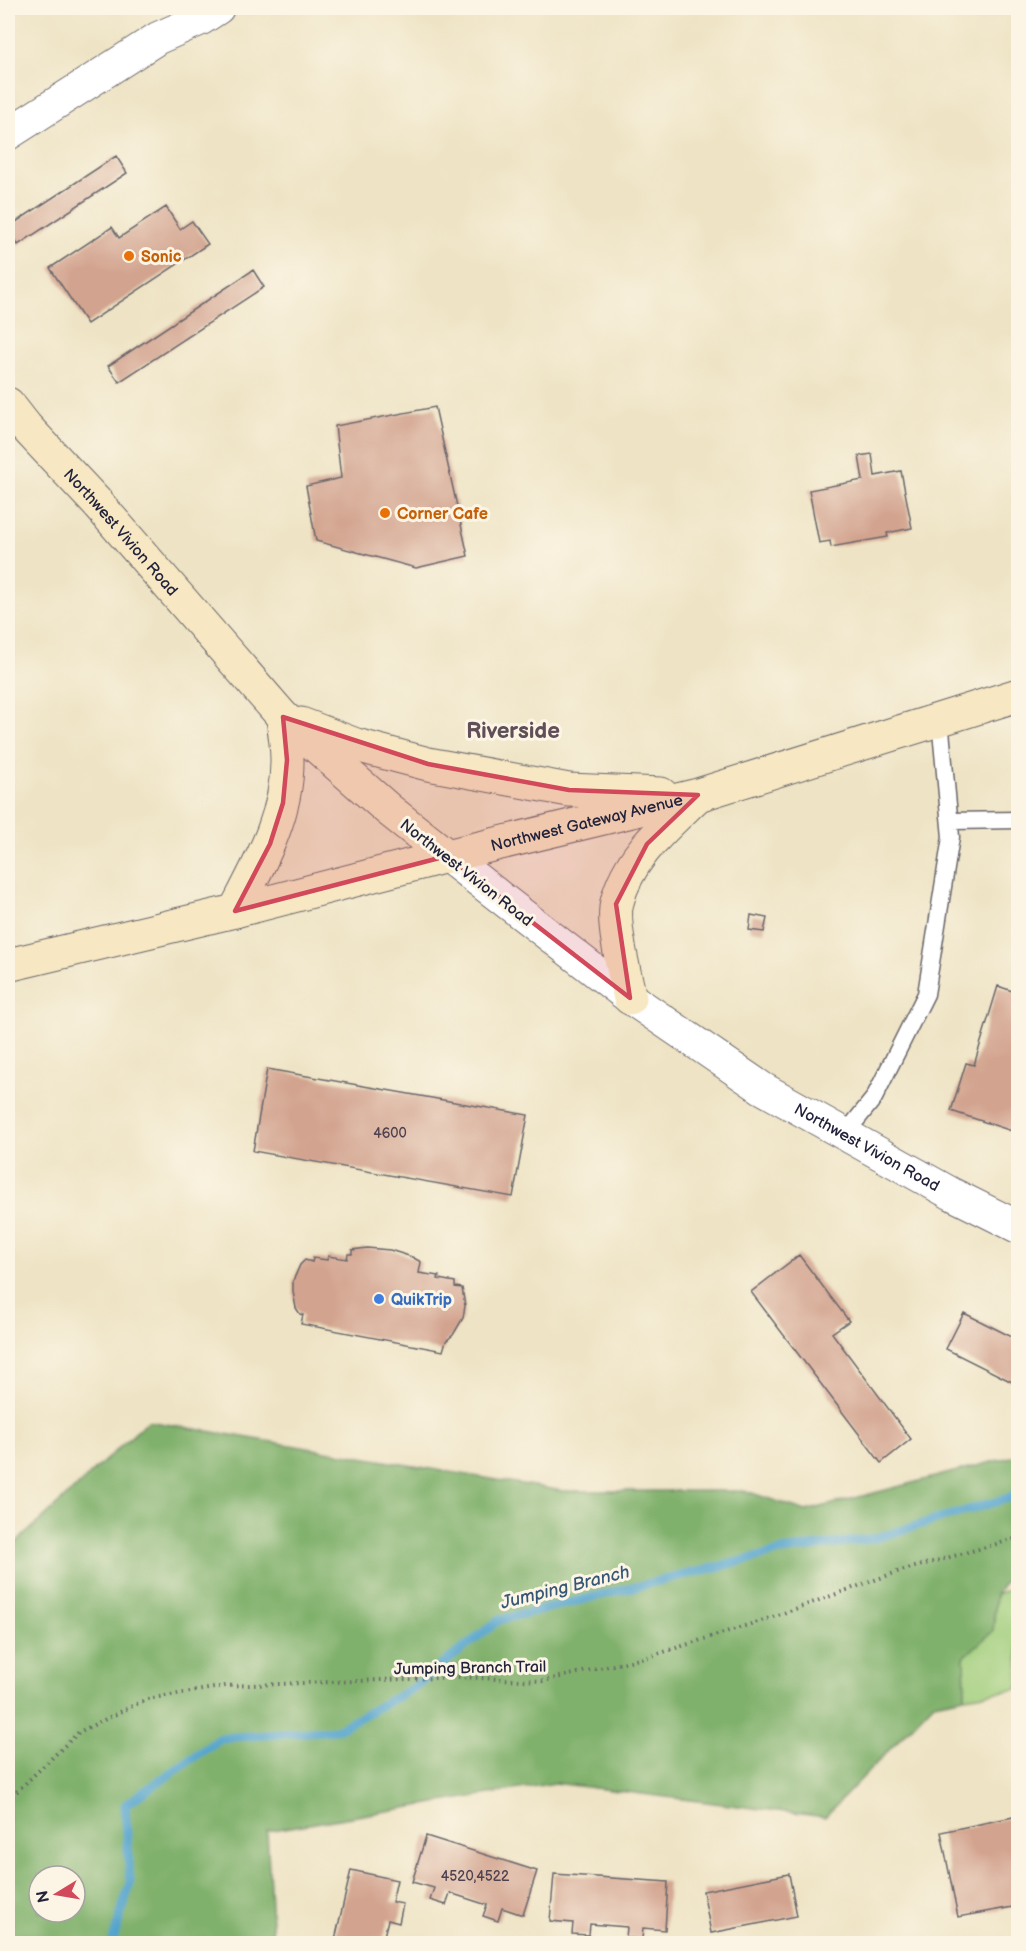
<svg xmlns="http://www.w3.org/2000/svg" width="1026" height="1951" viewBox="0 0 1026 1951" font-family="'Balsamiq Sans',sans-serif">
<rect width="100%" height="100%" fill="#fcf5e5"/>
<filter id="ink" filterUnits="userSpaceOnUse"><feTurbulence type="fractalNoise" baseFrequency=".0167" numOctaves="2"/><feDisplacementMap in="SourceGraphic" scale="12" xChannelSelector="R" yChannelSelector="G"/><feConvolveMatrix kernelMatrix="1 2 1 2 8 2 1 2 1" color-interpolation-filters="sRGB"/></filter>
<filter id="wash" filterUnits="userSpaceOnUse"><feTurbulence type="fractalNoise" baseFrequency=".008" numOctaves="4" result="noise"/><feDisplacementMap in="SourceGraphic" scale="24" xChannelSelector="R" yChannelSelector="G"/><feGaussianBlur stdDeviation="1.35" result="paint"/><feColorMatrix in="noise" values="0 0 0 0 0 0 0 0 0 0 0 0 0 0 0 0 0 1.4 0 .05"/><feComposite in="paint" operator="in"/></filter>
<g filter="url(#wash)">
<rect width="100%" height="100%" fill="#eee3c4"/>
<path fill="#a0ce7c" stroke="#61785c" stroke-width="1.5" d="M 1018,1587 L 1018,1689 L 965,1697 L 964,1657 L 993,1631 L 996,1594 Z"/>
<path fill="#80b16c" stroke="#516a54" stroke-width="1.5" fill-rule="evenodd" d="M 148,1421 L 563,1491 L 746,1491 L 806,1511 L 1018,1455 L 1018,1565 L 996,1594 L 993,1631 L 964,1657 L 965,1697 L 934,1703 L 825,1817 L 555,1783 L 267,1831 L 273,1943 L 8,1943 L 8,1550 ZM 39,1876 L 75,1876 L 75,1912 L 39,1912 Z"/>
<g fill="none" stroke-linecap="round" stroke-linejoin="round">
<path stroke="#51a3cc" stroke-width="9" d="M 112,1944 L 130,1883 L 125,1805 L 221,1738 L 336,1730 L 413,1688 L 499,1620 L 782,1551 L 876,1538 L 1018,1495"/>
</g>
<g id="blocks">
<path fill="#d2a38e" d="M 116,156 L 127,173 L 18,245 L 8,227 Z
M 166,207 L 180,229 L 192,221 L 208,244 L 87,324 L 50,268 L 112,227 L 119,238 Z
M 253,270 L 264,287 L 119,382 L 108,366 Z
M 435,407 L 468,556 L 416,568 L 316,541 L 306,486 L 341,478 L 335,426 Z
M 872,454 L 875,476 L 901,471 L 912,528 L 887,533 L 888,537 L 831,547 L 830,541 L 819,543 L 809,490 L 863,480 L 859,456 Z
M 751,915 L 767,918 L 764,932 L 749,930 Z
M 998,986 L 1018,993 L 1018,1133 L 951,1111 L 966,1063 L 974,1065 Z
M 267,1069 L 528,1115 L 513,1197 L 253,1151 Z
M 367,1248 L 390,1250 L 412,1257 L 421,1262 L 419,1273 L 439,1276 L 438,1279 L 455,1282 L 455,1287 L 462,1288 L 465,1306 L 463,1318 L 453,1335 L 446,1341 L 443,1351 L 301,1324 L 303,1315 L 300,1314 L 296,1308 L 293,1292 L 293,1281 L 300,1265 L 305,1260 L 312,1262 L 313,1258 L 327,1260 L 328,1256 L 347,1259 L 348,1254 L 352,1254 L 352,1250 Z
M 799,1255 L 849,1321 L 832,1333 L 911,1439 L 881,1463 L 751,1292 Z
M 964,1313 L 1018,1340 L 1018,1385 L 946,1349 Z
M 1018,1816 L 1018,1906 L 958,1917 L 941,1832 Z
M 426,1836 L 537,1871 L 523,1915 L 502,1908 L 498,1921 L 483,1916 L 487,1905 L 450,1893 L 446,1905 L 430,1900 L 434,1888 L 412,1882 Z
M 351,1870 L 397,1880 L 392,1902 L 403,1904 L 399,1923 L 388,1920 L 382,1944 L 334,1944 Z
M 554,1874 L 668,1882 L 665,1930 L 643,1928 L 642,1939 L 626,1938 L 627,1927 L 590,1924 L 589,1935 L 572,1934 L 573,1923 L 550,1921 Z
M 789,1874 L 797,1916 L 711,1933 L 703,1891 Z"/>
</g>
</g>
<g filter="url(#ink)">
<use href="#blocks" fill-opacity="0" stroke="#69666b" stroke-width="1.5"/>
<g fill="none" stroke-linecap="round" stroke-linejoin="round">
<g stroke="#69666b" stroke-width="19">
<path id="lane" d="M 950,821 L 1018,820
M 846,1133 L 874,1098 L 926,994 L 951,837 L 940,720"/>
</g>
<g stroke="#69666b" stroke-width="34">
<g id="street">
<path d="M 8,134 L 158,38 L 201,19 L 218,8"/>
<path id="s1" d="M 447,856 L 630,998 L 762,1088 L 952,1194 L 1018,1227"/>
</g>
</g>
<g stroke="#69666b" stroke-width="35">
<g id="secondary">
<path id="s2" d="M 8,404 L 26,427 L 98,504 L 283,717 L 389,810 L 447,856"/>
<path d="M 301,724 L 356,745 L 428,764 L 569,790 L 661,794"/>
<path d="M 235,911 C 260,863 288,815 287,759 C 287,745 284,731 283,717"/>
<path id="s3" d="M 8,965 L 235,911 L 447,856 L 698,795 L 1018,695"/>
<path d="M 630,998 C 625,975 611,924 617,902 C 628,857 665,827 697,796"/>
</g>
</g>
<path stroke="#69666b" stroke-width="4" stroke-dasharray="1.5 4.5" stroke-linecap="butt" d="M 8,1800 L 79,1732 L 147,1699 L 226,1686 L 459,1677 L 543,1681 L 648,1657 L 770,1618 L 897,1572 L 1018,1538"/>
<use href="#lane" stroke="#fff" stroke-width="16"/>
<use href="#street" stroke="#fff" stroke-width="32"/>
<use href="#secondary" stroke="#f7e8c3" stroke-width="33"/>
</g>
</g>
<path fill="#d1495b" fill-opacity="0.2" stroke="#d1495b" stroke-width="4.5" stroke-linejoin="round" d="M 283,717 L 428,764 L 569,790 L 698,795 L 647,844 L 616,904 L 630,998 L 447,856 L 235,911 L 270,844 L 283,803 L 287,760 Z"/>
<g fill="#e8710a" stroke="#fcf5e5" stroke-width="2">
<circle cx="129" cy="256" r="6"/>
<circle cx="385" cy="513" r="6"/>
</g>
<circle fill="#3f7fe0" stroke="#fcf5e5" stroke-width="2" cx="379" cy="1299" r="6"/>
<g text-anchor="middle" stroke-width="6" stroke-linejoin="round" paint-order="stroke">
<g font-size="14" fill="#4e4250">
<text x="390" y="1138">4600</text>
<text x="475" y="1881">4520,4522</text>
</g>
<g font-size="16" font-weight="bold" fill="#c56008" stroke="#fcf5e5" text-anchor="start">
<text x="141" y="262">Sonic</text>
<text x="397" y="519">Corner Cafe</text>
</g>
<g font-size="16" fill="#22223b" stroke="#fcf5e5">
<text dy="6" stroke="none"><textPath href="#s2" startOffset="171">Northwest Vivion Road</textPath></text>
<text dy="6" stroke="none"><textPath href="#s3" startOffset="596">Northwest Gateway Avenue</textPath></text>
<text transform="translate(467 872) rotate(38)" y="6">Northwest Vivion Road</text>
<text dy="6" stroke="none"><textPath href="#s1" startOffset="512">Northwest Vivion Road</textPath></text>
<text transform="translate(470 1667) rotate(-1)" y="6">Jumping Branch Trail</text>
</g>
<g font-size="16" font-weight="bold" fill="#366cbe" stroke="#fcf5e5" text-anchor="start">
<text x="391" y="1305">QuikTrip</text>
</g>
<g font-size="18" font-style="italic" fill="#355675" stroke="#fcf5e5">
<text transform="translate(565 1587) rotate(-14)" y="6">Jumping Branch</text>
</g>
<g font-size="22" font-weight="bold" fill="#604f58" stroke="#fcf5e5">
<text x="513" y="738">Riverside</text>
</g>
</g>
<rect width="1026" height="1951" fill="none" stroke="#fcf5e5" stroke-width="30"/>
<g transform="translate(57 1894) rotate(259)"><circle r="28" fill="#fcf5e5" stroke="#a5a1a1" stroke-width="1.5"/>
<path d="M0-4.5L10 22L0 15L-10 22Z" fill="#d1495b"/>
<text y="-9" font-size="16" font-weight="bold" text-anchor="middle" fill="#22223b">N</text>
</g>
</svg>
